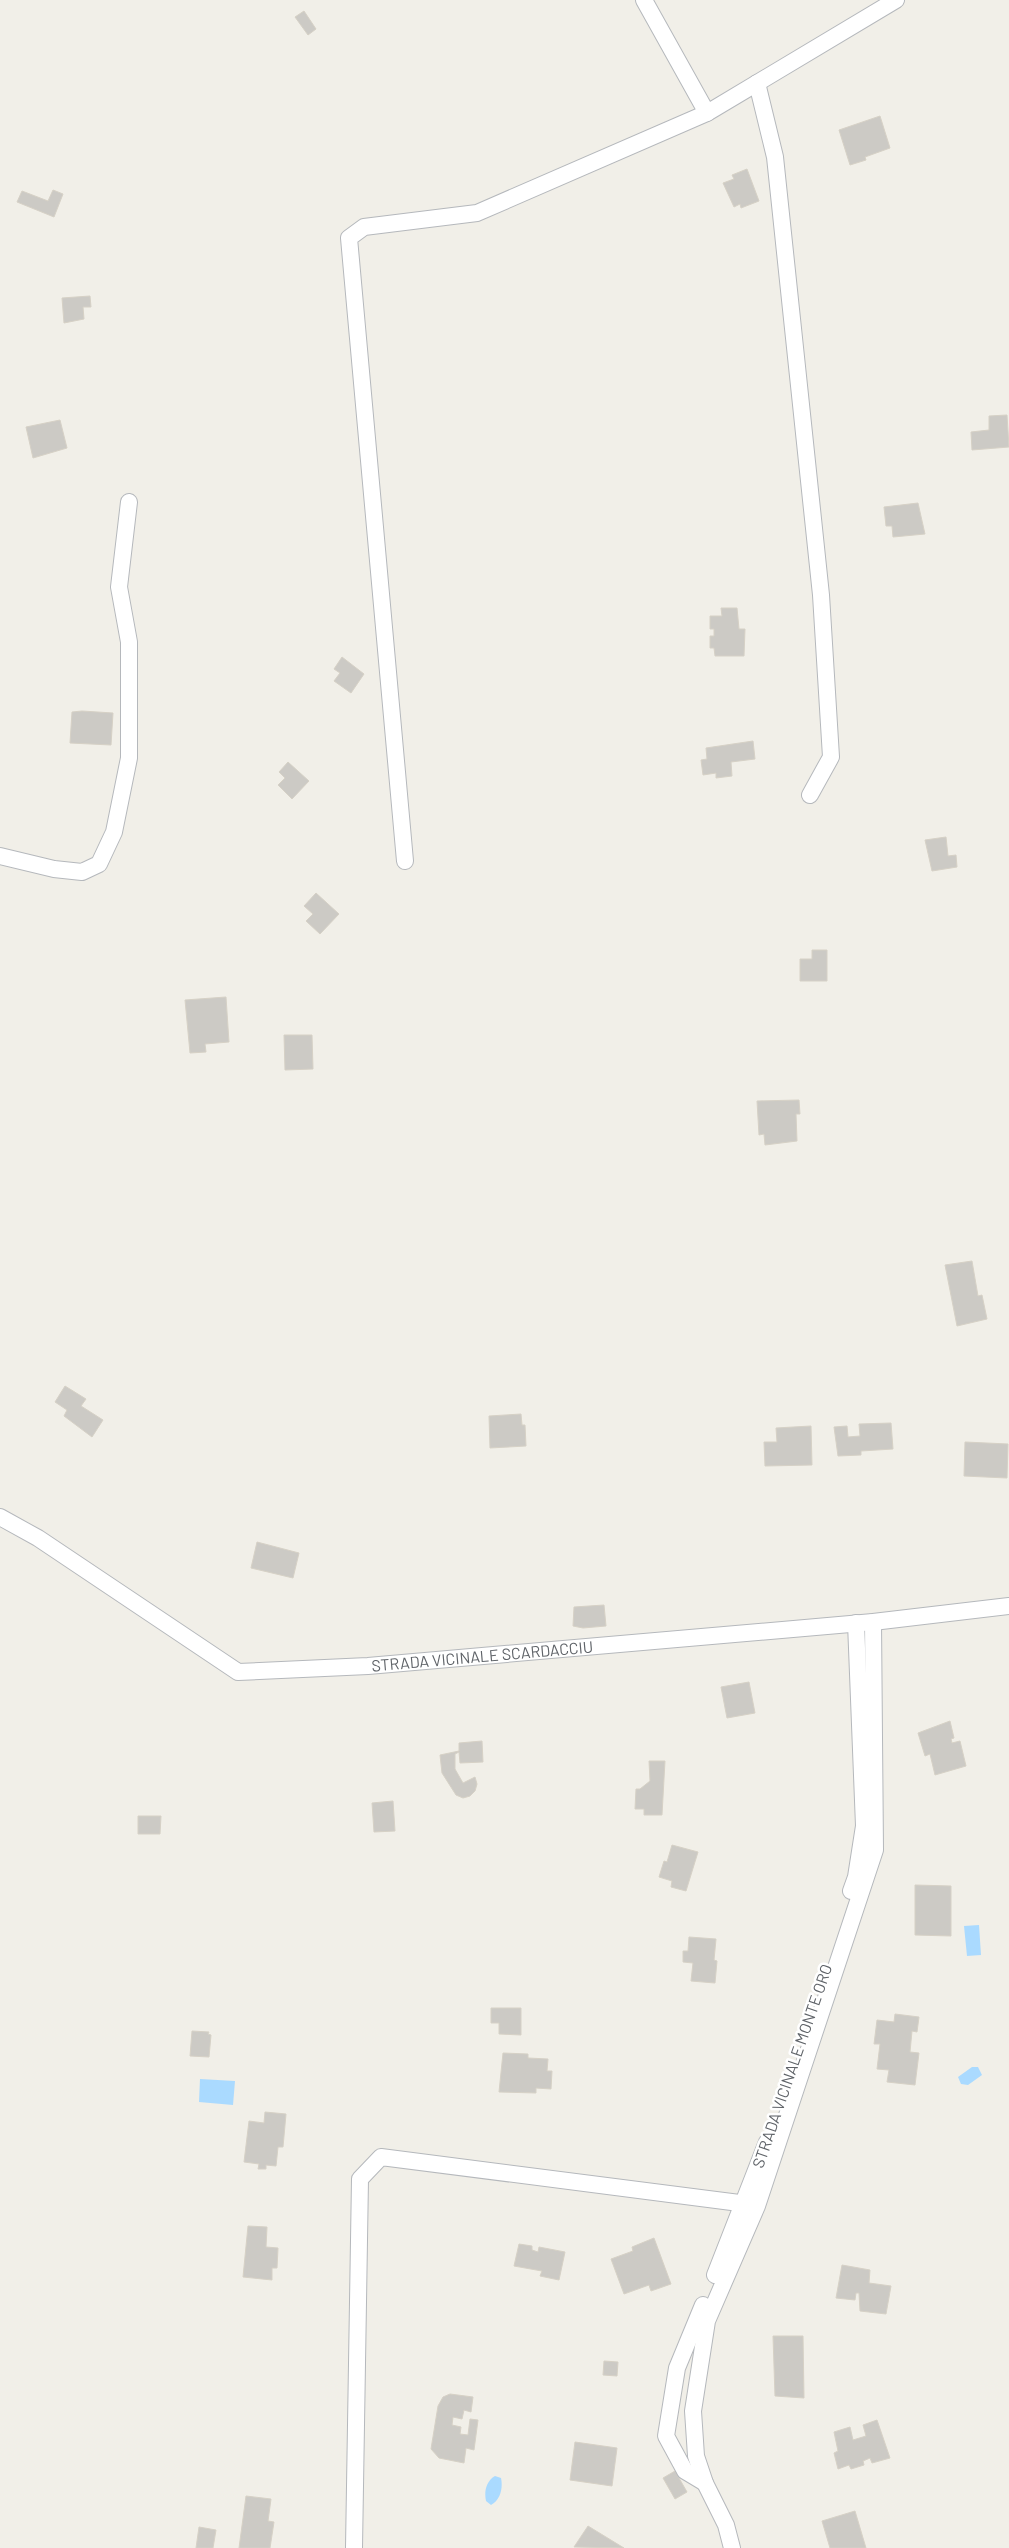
<svg xmlns="http://www.w3.org/2000/svg" width="1009" height="2548" viewBox="0 0 1009 2548" font-family="Barlow,sans-serif">
<rect width="100%" height="100%" fill="#f1efe8"/>
<path fill="#aadaff" d="M 979,1925 L 981,1955 L 967,1956 L 964,1926 Z
M 972,2067 L 978,2067 L 982,2075 L 968,2085 L 961,2084 L 958,2077 Z
M 200,2079 L 235,2081 L 233,2105 L 199,2102 Z
M 495,2476 L 501,2478 C 503,2487 501,2500 491,2505 L 486,2501 C 484,2492 486,2481 495,2476 Z"/>
<path fill="#cccac5" stroke="#d6d1c6" d="M 304,11 L 316,29 L 308,35 L 295,17 Z
M 880,116 L 890,148 L 865,157 L 866,160 L 850,165 L 839,130 Z
M 747,169 L 759,201 L 741,208 L 740,204 L 734,207 L 723,183 L 734,179 L 732,175 Z
M 53,190 L 63,194 L 54,217 L 17,202 L 22,191 L 48,201 Z
M 90,296 L 91,307 L 83,307 L 84,319 L 64,323 L 62,298 Z
M 1007,415 L 1009,447 L 972,450 L 971,432 L 989,430 L 989,416 Z
M 60,420 L 67,448 L 33,458 L 26,427 Z
M 918,503 L 925,534 L 893,537 L 892,526 L 886,526 L 884,507 Z
M 721,608 L 737,608 L 739,629 L 745,629 L 744,656 L 715,656 L 714,648 L 710,648 L 710,636 L 714,636 L 714,629 L 710,629 L 710,616 L 722,616 Z
M 342,657 L 364,674 L 351,693 L 334,681 L 340,673 L 334,669 Z
M 82,711 L 113,713 L 111,745 L 70,743 L 72,712 Z
M 753,741 L 755,759 L 731,762 L 732,776 L 716,778 L 716,773 L 703,775 L 701,760 L 707,759 L 706,748 Z
M 288,762 L 309,781 L 292,799 L 278,785 L 285,778 L 279,772 Z
M 946,837 L 948,856 L 956,855 L 957,867 L 932,871 L 925,840 Z
M 316,893 L 339,914 L 320,934 L 306,921 L 313,914 L 304,906 Z
M 812,950 L 827,950 L 827,981 L 800,981 L 800,959 L 812,959 Z
M 226,997 L 229,1042 L 205,1044 L 206,1052 L 190,1053 L 185,1000 Z
M 284,1035 L 312,1035 L 313,1069 L 285,1070 Z
M 799,1100 L 800,1114 L 796,1114 L 797,1141 L 765,1145 L 764,1134 L 759,1135 L 757,1101 Z
M 972,1261 L 978,1296 L 982,1295 L 987,1319 L 957,1326 L 945,1265 Z
M 65,1386 L 86,1399 L 81,1406 L 103,1420 L 92,1437 L 64,1416 L 67,1410 L 55,1402 Z
M 521,1414 L 522,1425 L 525,1425 L 526,1446 L 490,1448 L 489,1416 Z
M 891,1423 L 893,1449 L 861,1451 L 861,1455 L 838,1456 L 834,1427 L 847,1426 L 848,1437 L 860,1436 L 859,1424 Z
M 811,1426 L 812,1465 L 765,1466 L 764,1442 L 777,1442 L 776,1428 Z
M 965,1442 L 1008,1444 L 1007,1478 L 964,1476 Z
M 257,1542 L 299,1553 L 293,1578 L 251,1568 Z
M 604,1605 L 606,1626 L 583,1628 L 573,1626 L 574,1607 Z
M 749,1682 L 755,1713 L 727,1718 L 721,1687 Z
M 950,1721 L 954,1738 L 951,1739 L 952,1743 L 960,1741 L 966,1766 L 935,1775 L 930,1754 L 925,1756 L 918,1733 Z
M 482,1741 L 483,1762 L 460,1763 L 459,1752 L 455,1754 L 455,1769 L 463,1783 L 475,1777 L 477,1784 L 475,1791 L 470,1796 L 463,1798 L 456,1795 L 442,1773 L 440,1755 L 459,1751 L 459,1743 Z
M 649,1761 L 665,1761 L 662,1815 L 644,1815 L 644,1809 L 635,1809 L 636,1789 L 640,1789 L 650,1781 Z
M 393,1801 L 395,1831 L 374,1832 L 372,1803 Z
M 138,1816 L 161,1816 L 160,1834 L 138,1834 Z
M 672,1845 L 698,1852 L 686,1891 L 671,1887 L 672,1881 L 659,1877 L 664,1861 L 667,1862 Z
M 915,1885 L 951,1886 L 951,1936 L 915,1935 Z
M 689,1937 L 716,1939 L 714,1960 L 717,1961 L 715,1983 L 691,1981 L 693,1963 L 683,1962 L 683,1951 L 688,1951 Z
M 491,2008 L 521,2008 L 521,2035 L 499,2034 L 499,2023 L 491,2023 Z
M 895,2014 L 919,2017 L 917,2032 L 912,2031 L 910,2052 L 919,2053 L 915,2085 L 887,2082 L 889,2070 L 877,2069 L 880,2044 L 874,2044 L 877,2020 L 894,2022 Z
M 192,2031 L 209,2032 L 208,2034 L 211,2035 L 209,2057 L 190,2056 Z
M 503,2053 L 528,2054 L 528,2058 L 548,2059 L 547,2071 L 552,2071 L 551,2089 L 536,2088 L 536,2093 L 499,2092 Z
M 265,2112 L 286,2114 L 283,2147 L 278,2147 L 276,2166 L 266,2165 L 266,2169 L 258,2169 L 259,2164 L 244,2162 L 249,2121 L 264,2123 Z
M 248,2226 L 267,2227 L 266,2247 L 278,2248 L 277,2268 L 272,2268 L 272,2280 L 243,2277 Z
M 654,2238 L 671,2284 L 651,2291 L 649,2285 L 624,2294 L 611,2259 L 633,2251 L 632,2247 Z
M 519,2244 L 532,2246 L 532,2250 L 538,2252 L 539,2247 L 565,2252 L 559,2280 L 540,2276 L 542,2271 L 514,2266 Z
M 842,2265 L 870,2270 L 869,2283 L 891,2286 L 886,2314 L 860,2311 L 859,2293 L 856,2293 L 855,2300 L 836,2298 Z
M 773,2336 L 803,2336 L 804,2398 L 775,2396 Z
M 604,2361 L 618,2362 L 617,2376 L 603,2375 Z
M 450,2394 L 473,2397 L 471,2412 L 464,2410 L 462,2419 L 453,2417 L 452,2425 L 461,2427 L 460,2434 L 468,2435 L 470,2419 L 478,2420 L 474,2450 L 466,2448 L 464,2463 L 439,2458 L 431,2449 L 438,2406 L 443,2397 Z
M 877,2420 L 890,2458 L 872,2463 L 870,2458 L 863,2461 L 864,2465 L 851,2469 L 849,2465 L 838,2469 L 834,2453 L 838,2451 L 834,2432 L 850,2427 L 853,2440 L 866,2436 L 863,2425 Z
M 575,2442 L 617,2448 L 612,2486 L 570,2480 Z
M 675,2471 L 687,2492 L 675,2499 L 663,2478 Z
M 246,2496 L 271,2499 L 268,2521 L 274,2522 L 270,2548 L 239,2548 Z
M 855,2511 L 866,2548 L 830,2548 L 822,2521 Z
M 588,2526 L 624,2548 L 574,2547 Z
M 199,2527 L 216,2530 L 213,2548 L 196,2548 Z"/>
<g fill="none" stroke-linecap="round" stroke-linejoin="round">
<g stroke="#b5b8bc" stroke-width="18">
<g id="street">
<path d="M 644,0 L 707,113 L 896,0"/>
<path d="M 757,83 L 775,157 L 821,595 L 831,757 L 810,795"/>
<path d="M 0,856 L 54,869 L 82,872 L 99,864 L 114,832 L 129,758 L 129,642 L 119,587 L 129,502"/>
<path d="M 405,861 L 349,238 L 364,227 L 477,213 L 707,113"/>
<path id="s1" d="M 0,1517 L 38,1538 L 238,1672 L 368,1666 L 873,1622 L 1009,1606"/>
<path d="M 851,1891 L 856,1877 L 864,1826 L 856,1623"/>
<path d="M 715,2275 L 767,2142"/>
<path d="M 703,2305 L 677,2368 L 666,2436 L 685,2471 L 705,2483"/>
<path d="M 354,2548 L 360,2179 L 381,2157 L 755,2205"/>
<path d="M 732,2548 L 726,2525 L 705,2483 L 696,2456 L 693,2411 L 707,2321 L 757,2206 L 875,1850 L 873,1622"/>
</g>
</g>
<use href="#street" stroke="#fff" stroke-width="16"/>
</g>
<g text-anchor="middle" stroke-width="5" stroke-linejoin="round" paint-order="stroke">
<g font-size="16" fill="#5f6368" stroke="#fff">
<text dy="6" stroke="none"><textPath href="#s1" startOffset="529">STRADA VICINALE SCARDACCIU</textPath></text>
<text transform="translate(792 2066) rotate(-71)" y="6">STRADA VICINALE MONTE ORO</text>
</g>
</g>
</svg>
